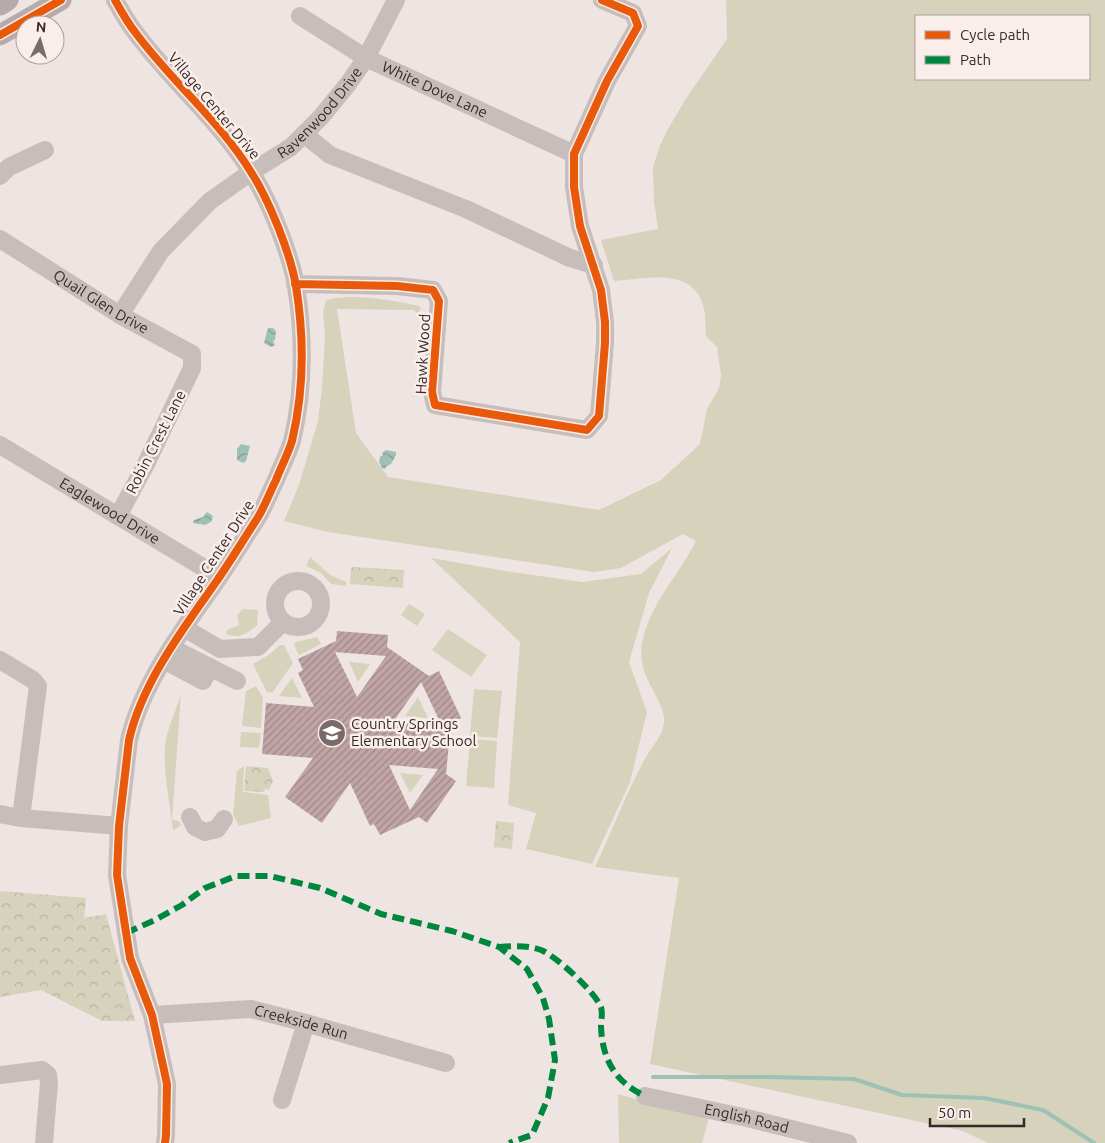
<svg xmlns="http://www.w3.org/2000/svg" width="1105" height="1143" viewBox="0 0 1105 1143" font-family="Ubuntu,sans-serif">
<defs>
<pattern id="park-crowns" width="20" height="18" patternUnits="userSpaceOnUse" patternTransform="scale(1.25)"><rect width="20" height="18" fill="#d6d2bc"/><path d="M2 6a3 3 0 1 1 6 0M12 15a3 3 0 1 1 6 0" fill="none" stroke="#b8b4a2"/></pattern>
<pattern id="water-waves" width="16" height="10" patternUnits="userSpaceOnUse" patternTransform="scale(1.25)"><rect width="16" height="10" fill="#9ec0b5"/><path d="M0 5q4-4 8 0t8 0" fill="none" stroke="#829c93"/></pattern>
<pattern id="building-hatch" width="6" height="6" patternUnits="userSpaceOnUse" patternTransform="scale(1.25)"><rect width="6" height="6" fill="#c1a5a6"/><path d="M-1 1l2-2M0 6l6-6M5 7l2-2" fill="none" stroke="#9e8687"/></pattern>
</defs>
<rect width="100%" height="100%" fill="#eee5e2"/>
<path fill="#d6d2bc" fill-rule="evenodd" d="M 726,0 L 1105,0 L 1105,1143 L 988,1143 L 963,1131 L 650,1064 L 679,878 L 595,867 C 612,831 627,791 646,757 C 652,746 662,737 664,723 C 666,706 647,685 643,667 C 632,623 678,578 696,541 L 683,534 L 621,568 L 594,572 L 328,532 L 284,521 L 299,485 L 318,421 L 322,388 L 325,336 L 323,312 L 326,300 C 356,293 389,300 419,306 L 421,308 L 417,314 L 414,310 L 337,309 L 356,433 L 388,477 L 599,510 L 661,480 L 700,444 L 707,409 L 719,388 L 721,375 L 717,347 L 706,336 C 705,327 706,317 704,309 C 695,266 646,279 614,281 L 601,240 L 658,229 L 654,201 L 653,167 L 660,145 L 668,129 L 685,100 L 727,39 ZM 916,16 L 1089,16 L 1089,79 L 916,79 Z
M 672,548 L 649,593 L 629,662 L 647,712 L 630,782 L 592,864 L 526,849 L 536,813 L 508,805 L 520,642 L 431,558 L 512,572 L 582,582 L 641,574 Z
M 310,557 L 330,575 L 346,582 L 346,586 L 331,584 L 321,573 L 306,566 Z
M 409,604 L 425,614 L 417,626 L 401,615 Z
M 243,609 L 258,610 L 257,625 C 247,634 239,639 226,634 L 227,630 L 239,625 L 237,615 Z
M 448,629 L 487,655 L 471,677 L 432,650 Z
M 317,637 L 321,644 L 299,655 L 294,645 L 296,642 Z
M 280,645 L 284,645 L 293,663 L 272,693 L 267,692 L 253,664 L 270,654 Z
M 349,662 L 370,664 L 358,682 Z
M 292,678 L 302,698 L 279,696 Z
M 256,686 L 263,698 L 261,728 L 242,726 L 246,691 Z
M 474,689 L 502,691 L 497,738 L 470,736 Z
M 181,694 L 172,820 L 179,821 L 181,825 L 173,830 C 170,805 163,770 165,746 C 167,728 176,711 181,694 Z
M 418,697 L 428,718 L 405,716 Z
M 241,732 L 261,733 L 259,748 L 240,747 Z
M 470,739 L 497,741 L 494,788 L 466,786 Z
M 244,766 L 243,792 L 268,795 L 271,818 L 239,826 L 233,815 L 237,771 Z
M 400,773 L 423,775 L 410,793 Z
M 618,1094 L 667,1108 L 709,1117 L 702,1143 L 619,1143 Z"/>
<path fill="url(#park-crowns)" d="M 351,567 L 404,570 L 403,588 L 350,584 Z
M 246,766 L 268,768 L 273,781 L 269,790 L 265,789 L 264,792 L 244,791 Z
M 496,821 L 514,823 L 512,849 L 494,847 Z
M 0,891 L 86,898 L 84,918 L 106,914 L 135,1021 L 102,1021 L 41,990 L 0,997 Z"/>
<path fill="url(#water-waves)" d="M 268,328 L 273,328 L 276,331 L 275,340 L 273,341 L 275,345 L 271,347 L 264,343 Z
M 241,444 L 250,446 L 246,461 L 243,463 L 237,460 L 237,449 Z
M 386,450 L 396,452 L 396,455 L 391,464 L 387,466 L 385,469 L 382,468 L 379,462 L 380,457 L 383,455 L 382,453 Z
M 207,512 L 213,516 L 211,522 L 205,525 L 193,523 L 194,520 L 203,517 Z"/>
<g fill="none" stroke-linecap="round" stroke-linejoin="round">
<path stroke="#9ec0b5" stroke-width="4" d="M 653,1077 L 770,1077 L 854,1079 L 902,1095 L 984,1098 L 1043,1110 L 1094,1143"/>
</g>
<path fill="url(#building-hatch)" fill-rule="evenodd" d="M 337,631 L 388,635 L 387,647 L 429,676 L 439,671 L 461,718 L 451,723 L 446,774 L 456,781 L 427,823 L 419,817 L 380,835 L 374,824 L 370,826 L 350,783 L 322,823 L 285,797 L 313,758 L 262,754 L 266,703 L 314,707 L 298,673 L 303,670 L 298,659 L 336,641 ZM 335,652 L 386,656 L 357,697 ZM 421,682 L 442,726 L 393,722 ZM 389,765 L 438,769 L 410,810 Z"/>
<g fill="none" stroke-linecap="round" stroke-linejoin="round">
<g stroke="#c7bdbb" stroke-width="18">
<path d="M 115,0 C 121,11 127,22 135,32 C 171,81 219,120 251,172 C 269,200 290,252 296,286 C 304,336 304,391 292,441 C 288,454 281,467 276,480 C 269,494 264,509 255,522 C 242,542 230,562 216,582 C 183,629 142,683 129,740 L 119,826 L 117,875 L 130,958 L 152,1015 L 167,1084 L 166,1135 L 165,1143"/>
<path id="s1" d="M 300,16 L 366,58 L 574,154"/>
<path d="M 304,134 L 330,155 L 466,209 L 570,258 L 594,265"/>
<path d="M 0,176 L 9,167 L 45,150"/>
<path id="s2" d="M 0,239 L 120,315 L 192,354 L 192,368 L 145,466 L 118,516"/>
<path d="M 295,284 L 397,286 L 433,290 L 439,301 L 432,392 L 435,405 L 587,430 L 599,416 L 605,343 L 605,322 L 601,290 L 580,226 L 574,187 L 574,154 L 607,81 L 638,26 L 633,13 L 602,0"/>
<path id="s3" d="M 120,315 L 161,251 L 210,201 L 251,172 L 291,147 L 321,117 L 348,84 L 366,58 L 396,0"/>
<path id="s4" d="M 0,445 L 219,577"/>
<circle cx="298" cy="604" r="23"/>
<path d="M 184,628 L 220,649 L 258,647 L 283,622"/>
<path d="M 172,648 L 237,681"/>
<path d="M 0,660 L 33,680 L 38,686 L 21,818"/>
<path d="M 164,660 L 203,681 L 210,667"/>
<path d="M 0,814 L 21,818 L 119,826"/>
<path d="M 190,817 L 195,827 L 205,832 L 217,829 L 224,819"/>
<path id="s5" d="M 152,1015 L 251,1009 L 306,1023 L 446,1063"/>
<path d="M 0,1075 L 42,1070 L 48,1075 L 49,1083 L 44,1143"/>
<path id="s6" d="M 645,1096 L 747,1118 L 848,1143"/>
<path d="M 282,1100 L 306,1023"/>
</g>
<path stroke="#b6abaa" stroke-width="21" d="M 0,5 L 8,0
M 0,35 L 61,0"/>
<path stroke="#00873e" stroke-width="6" stroke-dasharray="12 6" stroke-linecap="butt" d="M 126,933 L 155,920 L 182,905 L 205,888 L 236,876 L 270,876 L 320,888 L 381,914 L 452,931 L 499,947 L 527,969 L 543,998 L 549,1019 L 555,1060 L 548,1098 L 532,1135 L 509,1143
M 499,947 C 513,946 527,945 541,950 C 556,956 595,992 601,1007 C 603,1013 601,1020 601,1026 C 602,1059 615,1082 645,1096"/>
<g stroke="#faeeea" stroke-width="11">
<path id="cycleway" d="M 115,0 C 121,11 127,22 135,32 C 171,81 219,120 251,172 C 269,200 290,252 296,286 C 304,336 304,391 292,441 C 288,454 281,467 276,480 C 269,494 264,509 255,522 C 242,542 230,562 216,582 C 183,629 142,683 129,740 L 119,826 L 117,875 L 130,958 L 152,1015 L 167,1084 L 166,1135 L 165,1143
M 0,35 L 61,0
M 295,284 L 397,286 L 433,290 L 439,301 L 432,392 L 435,405 L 587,430 L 599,416 L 605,343 L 605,322 L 601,290 L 580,226 L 574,187 L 574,154 L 607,81 L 638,26 L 633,13 L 602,0"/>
</g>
<use href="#cycleway" stroke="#e8590c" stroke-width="8"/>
</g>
<defs>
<g id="school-disc" transform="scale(1.4375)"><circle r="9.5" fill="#786b6a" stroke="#faeeea"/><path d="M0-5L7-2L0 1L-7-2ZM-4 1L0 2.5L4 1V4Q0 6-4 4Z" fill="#fff"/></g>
</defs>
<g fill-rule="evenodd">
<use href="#school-disc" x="332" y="733"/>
</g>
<g text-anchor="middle" stroke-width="5" stroke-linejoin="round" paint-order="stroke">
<g font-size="15" fill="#382929" stroke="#faeeea">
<text dy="5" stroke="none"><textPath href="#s1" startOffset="154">White Dove Lane</textPath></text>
<text transform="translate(214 106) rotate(50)" y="5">Village Center Drive</text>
<text dy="5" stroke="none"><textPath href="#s3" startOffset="288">Ravenwood Drive</textPath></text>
<text dy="5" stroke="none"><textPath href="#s2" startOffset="119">Quail Glen Drive</textPath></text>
<text transform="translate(423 354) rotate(-87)" y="5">Hawk Wood</text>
<text transform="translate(156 442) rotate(-63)" y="5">Robin Crest Lane</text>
<text dy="5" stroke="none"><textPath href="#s4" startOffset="128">Eaglewood Drive</textPath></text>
<text transform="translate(214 558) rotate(-57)" y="5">Village Center Drive</text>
<text dy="5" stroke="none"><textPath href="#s5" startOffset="151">Creekside Run</textPath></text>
<text dy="5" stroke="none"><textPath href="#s6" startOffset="104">English Road</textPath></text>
</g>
<g font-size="15" fill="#382929" stroke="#faeeea" text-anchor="start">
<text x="351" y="729">Country Springs<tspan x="351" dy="17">Elementary School</tspan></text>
</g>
</g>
<rect x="915" y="15" width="175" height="65" fill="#faeeea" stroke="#ac9f9d"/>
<rect x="925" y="31" width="25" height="8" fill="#e8590c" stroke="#ac9f9d"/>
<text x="960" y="40" font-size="15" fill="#382929">Cycle path</text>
<rect x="925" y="56" width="25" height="8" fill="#00873e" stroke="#ac9f9d"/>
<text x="960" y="65" font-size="15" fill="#382929">Path</text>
<g transform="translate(40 40) rotate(5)"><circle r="24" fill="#faeeea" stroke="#ac9f9d"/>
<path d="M0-4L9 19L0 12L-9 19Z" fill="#786b6a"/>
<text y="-8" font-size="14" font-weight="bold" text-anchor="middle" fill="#382929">N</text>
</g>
<path d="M930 1118v8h94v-8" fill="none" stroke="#382929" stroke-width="2.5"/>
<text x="938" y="1118" font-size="15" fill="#382929" stroke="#faeeea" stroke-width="4" paint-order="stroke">50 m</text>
</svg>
